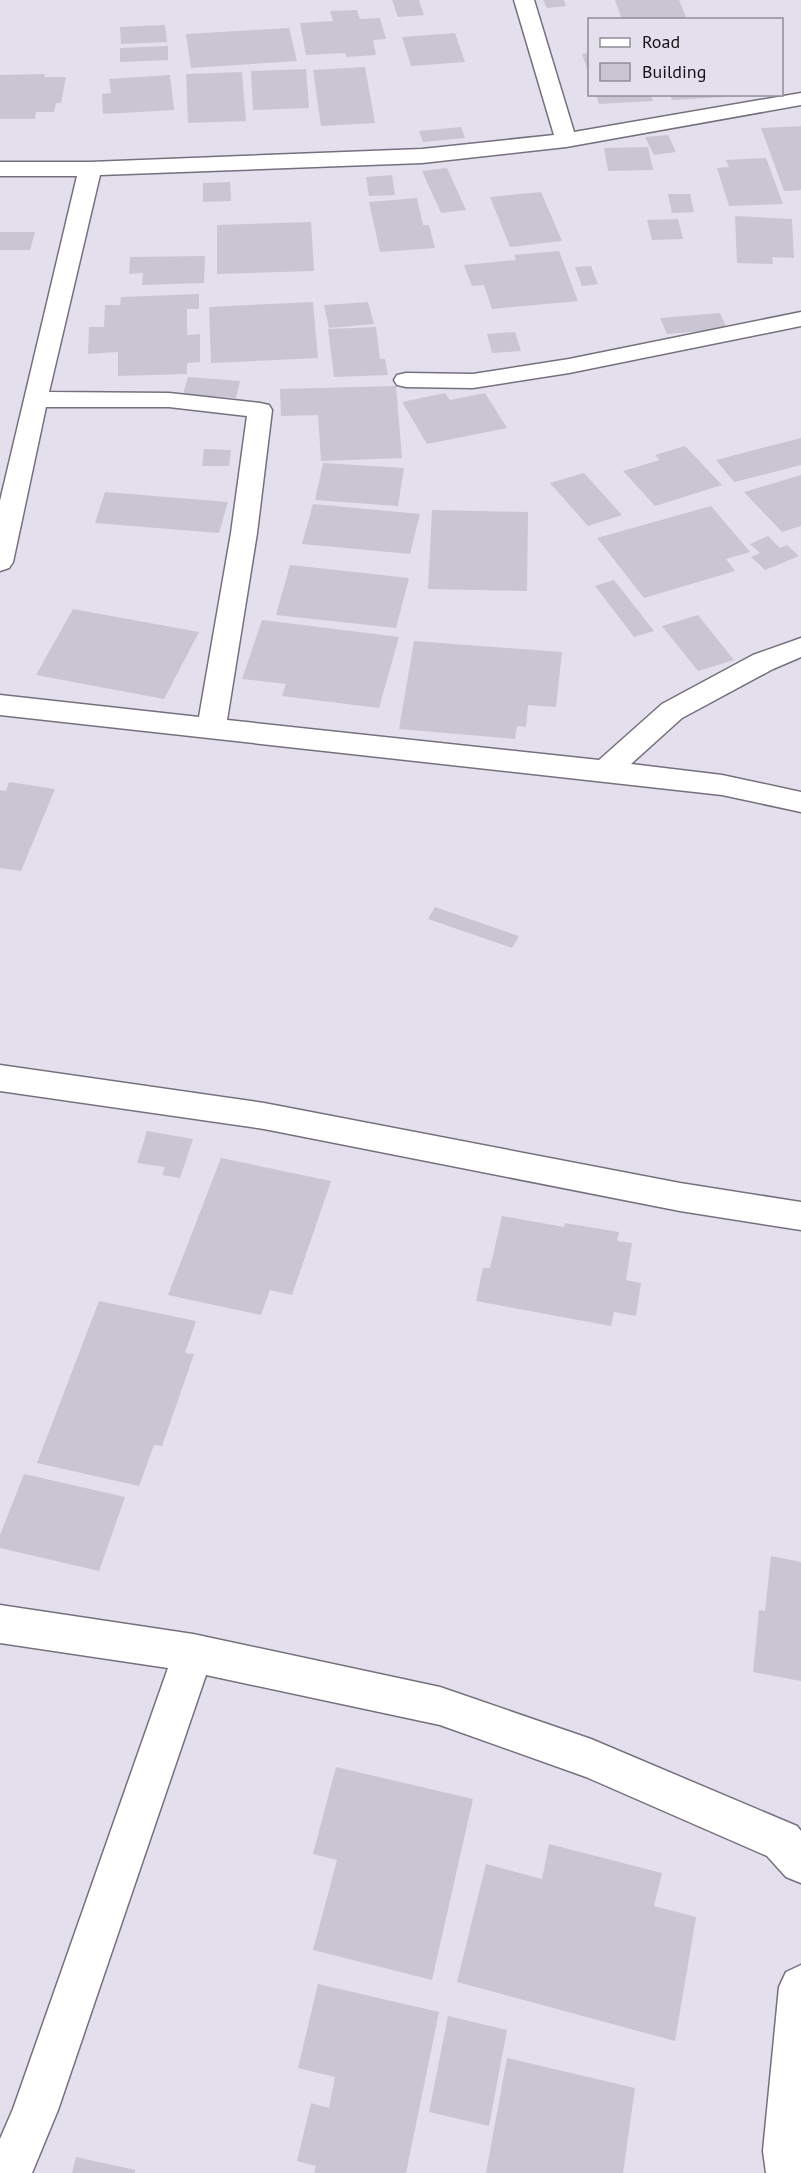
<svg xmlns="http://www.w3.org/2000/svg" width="801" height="2173" viewBox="0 0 801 2173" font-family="'PT Sans',sans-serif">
<rect width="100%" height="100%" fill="#e3dfed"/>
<path fill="#cac5d3" d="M 392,0 L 419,0 L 424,15 L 398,17 Z
M 543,0 L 564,0 L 566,6 L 547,8 Z
M 615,0 L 679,0 L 687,20 L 622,20 Z
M 357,10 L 360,19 L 380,18 L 386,39 L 373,40 L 376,55 L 346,57 L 345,53 L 306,55 L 300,23 L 333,21 L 330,11 Z
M 165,25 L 167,42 L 121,44 L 120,27 Z
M 289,28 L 297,61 L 191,68 L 186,34 Z
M 455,33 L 465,62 L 411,66 L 402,37 Z
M 168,46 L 168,60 L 120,62 L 120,48 Z
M 590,53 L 590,74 L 589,74 L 582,54 Z
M 365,67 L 375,123 L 321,126 L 313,70 Z
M 306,69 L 309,108 L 253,110 L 251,71 Z
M 242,72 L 246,121 L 188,123 L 186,74 Z
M 45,74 L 44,77 L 66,77 L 61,103 L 56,103 L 54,112 L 36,112 L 35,119 L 0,119 L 0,75 Z
M 170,75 L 174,110 L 103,114 L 102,94 L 111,93 L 109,79 Z
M 596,94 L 650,94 L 653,101 L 599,104 Z
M 670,94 L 725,94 L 726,97 L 672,100 Z
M 801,126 L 801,190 L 784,191 L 761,128 Z
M 461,127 L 465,138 L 423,142 L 419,131 Z
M 668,135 L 676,152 L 654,155 L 645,137 Z
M 648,147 L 653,170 L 608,171 L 604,148 Z
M 766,158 L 783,204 L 729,206 L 717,168 L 729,167 L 726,160 Z
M 447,168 L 466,210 L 441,213 L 422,171 Z
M 392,175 L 395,195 L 369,196 L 366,177 Z
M 230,182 L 231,201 L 203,202 L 203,183 Z
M 541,192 L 562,241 L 510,247 L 490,197 Z
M 668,194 L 690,194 L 694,212 L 672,213 Z
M 417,198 L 423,225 L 429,225 L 435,248 L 380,252 L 369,202 Z
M 735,216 L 792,219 L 794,258 L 772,257 L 773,264 L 737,263 Z
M 678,219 L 683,239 L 652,240 L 647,220 Z
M 311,222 L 314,271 L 217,274 L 217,225 Z
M 0,232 L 35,232 L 30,250 L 0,250 Z
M 559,251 L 578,301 L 492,309 L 484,285 L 472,286 L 464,265 L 516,260 L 514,255 Z
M 205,256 L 204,283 L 142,285 L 143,273 L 129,274 L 130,257 Z
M 591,266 L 598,284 L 582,286 L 575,267 Z
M 199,294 L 199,309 L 187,309 L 187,335 L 200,334 L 200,362 L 187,363 L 187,374 L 118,376 L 118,352 L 88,354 L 89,327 L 104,327 L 105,305 L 120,305 L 121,297 Z
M 313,302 L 318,358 L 211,363 L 209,307 Z
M 368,302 L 374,324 L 329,328 L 324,305 Z
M 720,313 L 727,329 L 667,334 L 660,318 Z
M 376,327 L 380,359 L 385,359 L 388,375 L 334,377 L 328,329 Z
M 515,332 L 521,351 L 492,353 L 487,334 Z
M 188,377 L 240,381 L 236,398 L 183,394 Z
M 396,386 L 402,458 L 321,461 L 318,415 L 281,416 L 280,389 Z
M 445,393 L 450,400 L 485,393 L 507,428 L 427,444 L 402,402 Z
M 801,438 L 801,465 L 734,482 L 716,460 Z
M 685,446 L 722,485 L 655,506 L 623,471 L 660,460 L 655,455 Z
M 204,449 L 231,450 L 229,466 L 202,466 Z
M 323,463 L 404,468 L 398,506 L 315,500 Z
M 584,473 L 622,515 L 588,526 L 550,483 Z
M 801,475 L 801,526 L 782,532 L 744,492 Z
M 105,492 L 228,502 L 219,533 L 95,523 Z
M 313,504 L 420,514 L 410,554 L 302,544 Z
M 711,506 L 750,552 L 726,559 L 735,571 L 644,598 L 597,538 Z
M 432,510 L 528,512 L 527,591 L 428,589 Z
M 768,536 L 780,548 L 787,545 L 799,556 L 765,570 L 751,557 L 760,553 L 750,544 Z
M 290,565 L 409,578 L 396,628 L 276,615 Z
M 614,580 L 654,631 L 634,637 L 595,586 Z
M 73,609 L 199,632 L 164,699 L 36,675 Z
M 698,615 L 734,660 L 698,671 L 662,626 Z
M 262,620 L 399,637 L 379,708 L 282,696 L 286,684 L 242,679 Z
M 414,641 L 562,652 L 556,707 L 528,705 L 526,727 L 517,726 L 515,739 L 399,729 Z
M 9,782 L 55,789 L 21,871 L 0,868 L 0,790 L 6,791 Z
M 435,907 L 519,936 L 512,948 L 428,919 Z
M 147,1131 L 193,1139 L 180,1178 L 162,1175 L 165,1167 L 137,1163 Z
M 221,1158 L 331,1181 L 292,1295 L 270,1290 L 261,1315 L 168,1295 Z
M 502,1216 L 564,1227 L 565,1223 L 619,1232 L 617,1241 L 632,1243 L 626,1280 L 641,1283 L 636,1316 L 614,1312 L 611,1326 L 476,1301 L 483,1268 L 490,1268 Z
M 99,1301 L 196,1321 L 185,1353 L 194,1354 L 162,1446 L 154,1445 L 139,1486 L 37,1463 Z
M 24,1474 L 125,1497 L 99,1571 L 0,1548 L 0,1535 Z
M 771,1556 L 801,1562 L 801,1681 L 753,1672 L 759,1610 L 765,1611 Z
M 336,1767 L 473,1799 L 432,1980 L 313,1950 L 337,1860 L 313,1854 Z
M 549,1844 L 662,1873 L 654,1906 L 696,1917 L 675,2041 L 457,1982 L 486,1864 L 542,1879 Z
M 318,1984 L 439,2012 L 406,2173 L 314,2173 L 316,2166 L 297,2161 L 311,2103 L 329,2108 L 335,2077 L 298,2068 Z
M 448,2016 L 507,2030 L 489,2126 L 429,2112 Z
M 507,2058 L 635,2088 L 623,2173 L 486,2173 Z
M 76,2157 L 135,2170 L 135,2173 L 72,2173 Z"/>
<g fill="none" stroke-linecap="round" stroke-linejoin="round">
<g stroke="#75707d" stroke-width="3">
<path id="street" d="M 514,0 L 534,0 L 574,132 L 801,93 L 801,105 L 566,147 L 422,163 L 100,175 L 49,392 L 169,393 L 260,403 L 269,405 L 272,410 L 257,533 L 227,720 L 599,760 L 662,704 L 753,655 L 801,638 L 801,657 L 773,669 L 682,718 L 631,764 L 722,775 L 801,792 L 801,812 L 722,795 L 0,715 L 0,695 L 199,717 L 231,533 L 247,416 L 169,407 L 46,407 L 13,562 L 9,568 L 0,571 L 0,501 L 77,176 L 0,176 L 0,162 L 90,162 L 422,149 L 554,135 Z
M 801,312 L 801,326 L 569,373 L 473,388 L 406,387 L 397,385 L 394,380 L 397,375 L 406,373 L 473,374 L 569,359 Z
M 0,1065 L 264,1103 L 680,1183 L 801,1202 L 801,1230 L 680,1211 L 264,1129 L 0,1091 Z
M 0,1605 L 193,1634 L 440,1687 L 591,1739 L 797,1826 L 801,1831 L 801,1883 L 786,1877 L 767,1856 L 586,1777 L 440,1725 L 206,1675 L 58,2110 L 32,2173 L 0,2173 L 0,2139 L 13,2109 L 168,1668 L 0,1643 Z
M 801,1965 L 801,2173 L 766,2173 L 763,2151 L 779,1987 L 786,1972 Z"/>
</g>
<use href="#street" fill="#fff" fill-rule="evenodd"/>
</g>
<rect x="588" y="18" width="195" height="78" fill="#e3dfed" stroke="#908d97" stroke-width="1.5"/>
<rect x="600" y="38" width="30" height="9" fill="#ffffff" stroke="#908d97" stroke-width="1.5"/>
<text x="642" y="48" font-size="18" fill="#141217">Road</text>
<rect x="600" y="63" width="30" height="18" fill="#cac5d3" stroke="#908d97" stroke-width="1.5"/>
<text x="642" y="78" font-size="18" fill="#141217">Building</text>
</svg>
